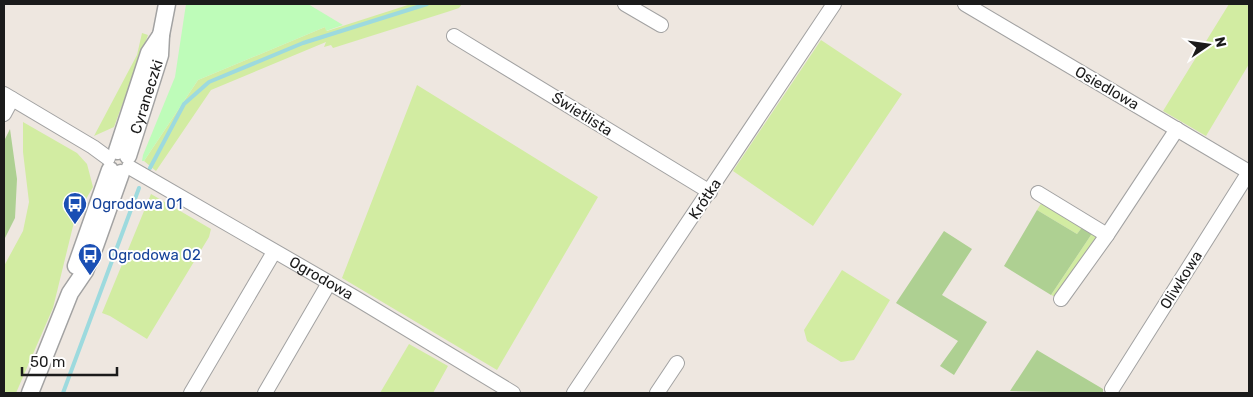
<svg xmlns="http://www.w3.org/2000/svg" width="1253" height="397" viewBox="0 0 1253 397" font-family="Rubik,sans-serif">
<rect width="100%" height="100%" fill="#eee7e0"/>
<path fill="#d2eca2" d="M 411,4 L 462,4 L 459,8 L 447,12 L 333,48 L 331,45 L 324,47 L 326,42 L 211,90 L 156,171 L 144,161 L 198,80 L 325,27 L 327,31 Z
M 1229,4 L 1249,4 L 1249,64 L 1206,136 L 1163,111 Z
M 142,33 L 148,35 L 114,127 L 94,136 L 137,55 Z
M 821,40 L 902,94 L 813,226 L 733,171 Z
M 417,85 L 598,197 L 497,370 L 342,278 Z
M 23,122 L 77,153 L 87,164 L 93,187 L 75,218 L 53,308 L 16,393 L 4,393 L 4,266 L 23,231 L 29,202 L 23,152 Z
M 151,194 L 211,229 L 209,237 L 147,339 L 110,316 L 102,313 Z
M 1042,202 L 1083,226 L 1077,234 L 1037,210 Z
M 1093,232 L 1097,239 L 1056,297 L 1051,295 Z
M 842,270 L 890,300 L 854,360 L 841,362 L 807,341 L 804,330 Z
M 409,344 L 448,366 L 433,393 L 380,393 Z"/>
<path fill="#aed092" d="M 10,129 L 17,179 L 15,218 L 4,240 L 4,141 Z
M 1037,210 L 1077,234 L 1083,226 L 1093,232 L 1051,295 L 1004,266 Z
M 944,231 L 972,249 L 942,295 L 987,322 L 954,375 L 940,366 L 958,341 L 896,303 Z
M 1037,350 L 1103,389 L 1103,393 L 1010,391 Z"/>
<path fill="#befcb9" d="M 186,4 L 308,4 L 343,25 L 326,31 L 325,27 L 198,80 L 144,161 L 142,161 L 143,155 L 175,77 Z"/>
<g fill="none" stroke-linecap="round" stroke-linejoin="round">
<path stroke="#9ddade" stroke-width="4" d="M 150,168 L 184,104 L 209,82 L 303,43 L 427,4
M 63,393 L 139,188"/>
<g stroke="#a2a2a2" stroke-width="16">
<g id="minor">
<path d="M 625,4 L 661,25"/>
<path d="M 965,4 L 1249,172"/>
<path d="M 454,36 L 710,192"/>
<path d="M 4,94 L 93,147 L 108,158"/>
<path d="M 4,114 L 12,99"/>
<path id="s1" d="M 129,167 L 354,297 L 513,393"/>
<path d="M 1038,193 L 1107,235"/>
<path d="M 1061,299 L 1107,235 L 1177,129"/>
<path d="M 1112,389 L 1249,172"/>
<path d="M 191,393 L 274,252"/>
<path d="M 265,393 L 329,283"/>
<path d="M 574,393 L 834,4"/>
<path d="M 657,393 L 677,363"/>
</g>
</g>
<g stroke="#a2a2a2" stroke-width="19">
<g id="tertiary">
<path d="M 117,151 L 149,53 L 161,35"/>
<path id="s2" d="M 128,156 L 160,55 L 161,35 L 167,4"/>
<path d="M 76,266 L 110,170"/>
<path d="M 30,393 L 70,293 L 85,271 L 95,246 L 121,173"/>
</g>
</g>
<use href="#minor" stroke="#fff" stroke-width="14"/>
<use href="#tertiary" stroke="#fff" stroke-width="16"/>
</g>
<defs>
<g id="bus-pin" transform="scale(1.25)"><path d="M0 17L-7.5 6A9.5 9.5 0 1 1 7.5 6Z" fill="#1a4fb4" stroke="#fff"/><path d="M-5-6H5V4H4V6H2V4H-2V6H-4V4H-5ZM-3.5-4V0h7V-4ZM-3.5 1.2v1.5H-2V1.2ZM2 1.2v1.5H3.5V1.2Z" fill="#fff"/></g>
</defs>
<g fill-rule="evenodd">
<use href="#bus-pin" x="75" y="204"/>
<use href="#bus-pin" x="90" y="255"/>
</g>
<g text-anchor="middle" stroke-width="4" stroke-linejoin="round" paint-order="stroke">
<g font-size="15" fill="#1b1b1b" stroke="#fff">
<text transform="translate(1107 88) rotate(30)" y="5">Osiedlowa</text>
<text dy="5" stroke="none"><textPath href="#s2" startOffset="62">Cyraneczki</textPath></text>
<text transform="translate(582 114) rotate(32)" y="5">Świetlista</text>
<text transform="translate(705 199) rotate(-56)" y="5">Krótka</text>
<text dy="5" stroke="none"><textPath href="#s1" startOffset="222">Ogrodowa</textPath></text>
<text transform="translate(1181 280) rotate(-58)" y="5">Oliwkowa</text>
</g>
<g font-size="15" fill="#164399" stroke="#fff" text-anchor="start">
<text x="92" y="209">Ogrodowa 01</text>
<text x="108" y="260">Ogrodowa 02</text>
</g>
</g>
<rect width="1253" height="397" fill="none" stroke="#1b1b1b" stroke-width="10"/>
<g transform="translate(1208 45) rotate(77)" stroke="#ffffff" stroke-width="4" paint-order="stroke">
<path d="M0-4L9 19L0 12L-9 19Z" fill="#1b1b1b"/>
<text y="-8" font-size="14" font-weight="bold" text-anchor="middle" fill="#1b1b1b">N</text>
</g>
<path d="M22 367v8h95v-8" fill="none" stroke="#1b1b1b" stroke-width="2.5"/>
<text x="30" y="367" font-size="15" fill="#1b1b1b" stroke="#ffffff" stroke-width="4" paint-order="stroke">50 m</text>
</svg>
